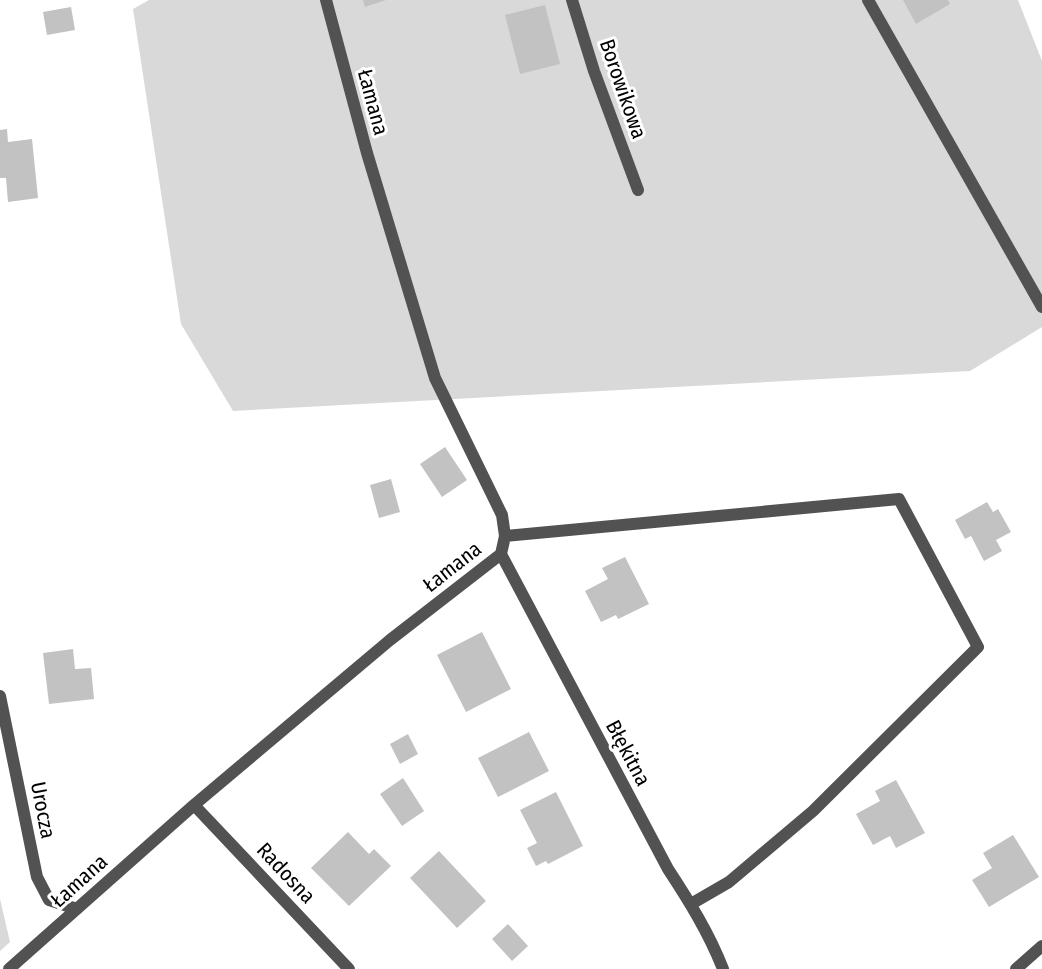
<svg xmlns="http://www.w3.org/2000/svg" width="1042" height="969" viewBox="0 0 1042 969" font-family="'Fira Sans Condensed',sans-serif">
<rect width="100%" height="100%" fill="#fff"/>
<path fill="#d9d9d9" d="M 149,0 L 1018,0 L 1042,61 L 1042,327 L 970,371 L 233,411 L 181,324 L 133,9 Z
M 0,899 L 10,942 L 0,951 Z"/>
<path fill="#c2c2c2" d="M 363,0 L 386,0 L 365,7 Z
M 903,0 L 948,0 L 950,4 L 916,24 Z
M 545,5 L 560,64 L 520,74 L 505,15 Z
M 71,7 L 75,30 L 47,35 L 43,12 Z
M 7,129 L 8,142 L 32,139 L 38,198 L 8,202 L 6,178 L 0,178 L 0,130 Z
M 445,447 L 467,480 L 442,497 L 420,464 Z
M 391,479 L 400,512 L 379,518 L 370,485 Z
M 987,502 L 993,512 L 998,509 L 1011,532 L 996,540 L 1002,551 L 984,561 L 971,536 L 965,539 L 955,520 Z
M 625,557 L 649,604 L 618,619 L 616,615 L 601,622 L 585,591 L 608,579 L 602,568 Z
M 482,632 L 511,689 L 466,712 L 437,655 Z
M 73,649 L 75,669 L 91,668 L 94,699 L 49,704 L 43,653 Z
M 529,732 L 549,771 L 498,797 L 478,758 Z
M 408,734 L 418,754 L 400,764 L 390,744 Z
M 403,778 L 424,811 L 402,826 L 380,794 Z
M 896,780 L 925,833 L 896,848 L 890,836 L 873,845 L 856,814 L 880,801 L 875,791 Z
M 556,792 L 583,846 L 548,864 L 546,861 L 536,866 L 527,848 L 537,843 L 520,810 Z
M 348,832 L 369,854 L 374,849 L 391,866 L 349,906 L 311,868 Z
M 1013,835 L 1039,877 L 989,907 L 972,880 L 992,868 L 983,853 Z
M 439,851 L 486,901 L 457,928 L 410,878 Z
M 508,924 L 528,946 L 512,961 L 492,939 Z"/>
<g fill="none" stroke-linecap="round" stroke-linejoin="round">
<path stroke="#525252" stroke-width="12" d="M 868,0 L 1042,307"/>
<path stroke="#525252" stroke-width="12" d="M 572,0 L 594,71 L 638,190
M 505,536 L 899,499 L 978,647 L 813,811 L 729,882 L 691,904
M 501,554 L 668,869 C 689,901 709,933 723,969
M 0,696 L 37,877 L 49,900 L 77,909
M 194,805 L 349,969
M 9,969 L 194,805 L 390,640 L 501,554 L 505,536 L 502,515 L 435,378 L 367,153 L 326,0
M 1016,969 L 1042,946"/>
</g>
<g text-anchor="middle" stroke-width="6" stroke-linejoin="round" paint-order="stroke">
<g font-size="21" fill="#000" stroke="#fff">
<text transform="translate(623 89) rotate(71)" y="7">Borowikowa</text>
<text transform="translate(373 102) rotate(75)" y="7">Łamana</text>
<text transform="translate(452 567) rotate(-38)" y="7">Łamana</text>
<text transform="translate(628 753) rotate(62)" y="7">Błękitna</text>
<text transform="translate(43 810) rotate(79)" y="7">Urocza</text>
<text transform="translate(286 873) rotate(47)" y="7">Radosna</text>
<text transform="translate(79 881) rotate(-42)" y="7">Łamana</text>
</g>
</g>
</svg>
